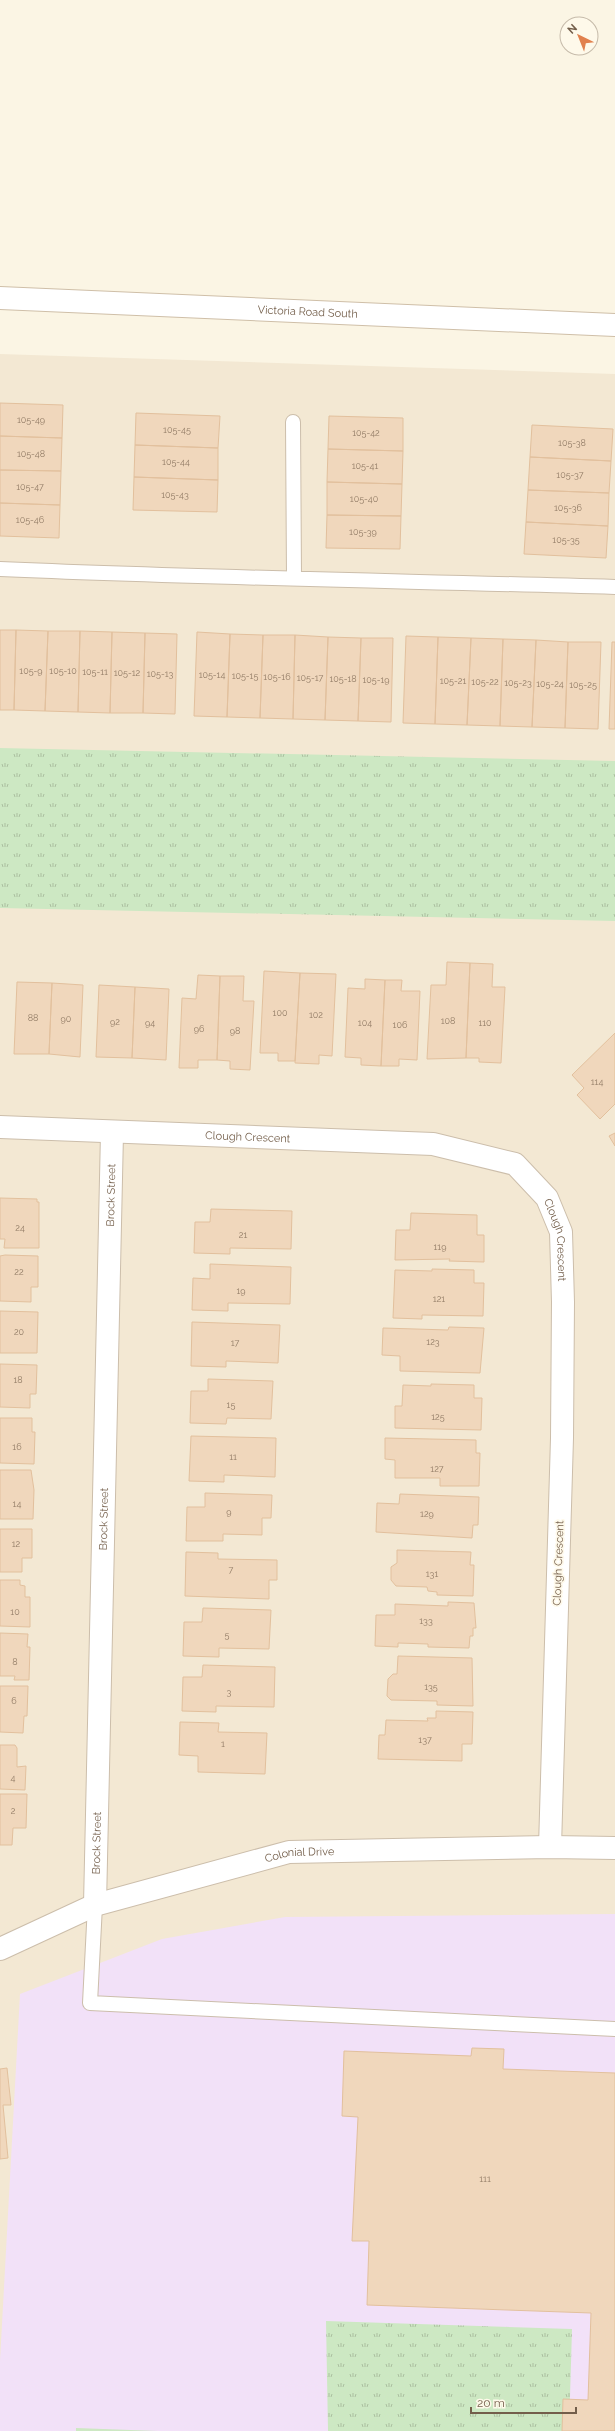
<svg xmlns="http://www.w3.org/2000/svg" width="615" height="2431" viewBox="0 0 615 2431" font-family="Raleway,sans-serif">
<defs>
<pattern id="park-tufts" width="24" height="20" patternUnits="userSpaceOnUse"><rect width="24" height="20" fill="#cde8c3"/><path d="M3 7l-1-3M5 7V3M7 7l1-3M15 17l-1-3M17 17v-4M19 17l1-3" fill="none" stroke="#abbfa0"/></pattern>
</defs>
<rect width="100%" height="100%" fill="#fbf5e4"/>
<path fill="#f3e8d3" d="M 0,354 L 615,374 L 615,2431 L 0,2431 Z"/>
<path fill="#f2e1f8" d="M 615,1914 L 615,2431 L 0,2431 L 0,2361 L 20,1994 L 162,1939 L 285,1917 Z"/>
<path fill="#cde8c3" d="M 76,2428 L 158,2431 L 76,2431 Z"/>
<path fill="url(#park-tufts)" d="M 0,748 L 615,761 L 615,921 L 0,908 Z
M 326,2321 L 572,2329 L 569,2431 L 328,2431 Z"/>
<path fill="#f0d7bc" stroke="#e2c09d" d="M 0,403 L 63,405 L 62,438 L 0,436 Z
M 136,413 L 220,416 L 218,448 L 135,445 Z
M 329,416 L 403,418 L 403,451 L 328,449 Z
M 532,425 L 613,429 L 611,461 L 530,457 Z
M 0,436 L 62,438 L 61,471 L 0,470 Z
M 135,445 L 218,448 L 218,480 L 134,477 Z
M 328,449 L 403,451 L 402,484 L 327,482 Z
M 530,457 L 611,461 L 609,493 L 528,490 Z
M 0,470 L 61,471 L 60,505 L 0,503 Z
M 134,477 L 218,480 L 217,512 L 133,510 Z
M 327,482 L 402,484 L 401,516 L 327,515 Z
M 528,490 L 609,493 L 608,526 L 526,522 Z
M 0,503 L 60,505 L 59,538 L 0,536 Z
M 327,515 L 401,516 L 400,549 L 326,548 Z
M 526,522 L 608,526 L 606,558 L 524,554 Z
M 0,630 L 16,630 L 14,710 L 0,710 Z
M 16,630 L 48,631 L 45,711 L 14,710 Z
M 48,631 L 80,631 L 78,712 L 45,711 Z
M 80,631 L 112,632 L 110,713 L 78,712 Z
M 112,632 L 145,633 L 143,713 L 110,713 Z
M 197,632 L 230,634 L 227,717 L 194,716 Z
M 145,633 L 177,634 L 175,714 L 143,713 Z
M 230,634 L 263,635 L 260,718 L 227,717 Z
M 263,635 L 295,635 L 293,719 L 260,718 Z
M 295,635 L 328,637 L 325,720 L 293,719 Z
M 406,636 L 438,637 L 435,724 L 403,723 Z
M 328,637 L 361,638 L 358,721 L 325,720 Z
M 438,637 L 471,638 L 467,725 L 435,724 Z
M 361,638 L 393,638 L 391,722 L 358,721 Z
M 471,638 L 503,639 L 500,726 L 467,725 Z
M 503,639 L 536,640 L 532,727 L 500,726 Z
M 536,640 L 568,642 L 565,728 L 532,727 Z
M 568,642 L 601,642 L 598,729 L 565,728 Z
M 612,642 L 615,642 L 615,729 L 609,729 Z
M 447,962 L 470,963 L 466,1058 L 427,1059 L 431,985 L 446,985 Z
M 470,963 L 493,964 L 492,987 L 505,987 L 501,1063 L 479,1062 L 479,1058 L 466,1058 Z
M 264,971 L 300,973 L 295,1061 L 278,1061 L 278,1053 L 260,1053 Z
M 300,973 L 336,974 L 332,1056 L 319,1055 L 319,1064 L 295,1063 Z
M 198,975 L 220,976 L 217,1060 L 198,1060 L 198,1068 L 179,1068 L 182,998 L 196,999 Z
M 220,976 L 244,976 L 243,1001 L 254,1001 L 250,1070 L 230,1069 L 230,1061 L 217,1060 Z
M 365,979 L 385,980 L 381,1066 L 361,1065 L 361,1058 L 345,1057 L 348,988 L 365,989 Z
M 385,980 L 402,980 L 401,991 L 420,991 L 417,1060 L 399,1059 L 399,1066 L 381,1066 Z
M 17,982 L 52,983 L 49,1054 L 14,1054 Z
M 52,983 L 83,985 L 80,1057 L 49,1054 Z
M 99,985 L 135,987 L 132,1058 L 96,1057 Z
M 135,987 L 169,989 L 166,1060 L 132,1058 Z
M 615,1033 L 615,1104 L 600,1119 L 577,1095 L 584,1088 L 572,1075 Z
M 615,1133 L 615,1146 L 609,1136 Z
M 0,1198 L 37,1199 L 37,1202 L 39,1202 L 39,1248 L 4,1248 L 5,1239 L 0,1239 Z
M 211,1209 L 292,1211 L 291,1249 L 230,1248 L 230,1254 L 194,1253 L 195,1222 L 210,1222 Z
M 411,1213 L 477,1215 L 477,1235 L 484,1235 L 484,1262 L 449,1261 L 450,1259 L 395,1260 L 396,1230 L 410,1230 Z
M 5,1255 L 38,1256 L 38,1287 L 31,1287 L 31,1302 L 0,1301 L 0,1256 Z
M 210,1264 L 291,1267 L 290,1304 L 228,1303 L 228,1311 L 192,1310 L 193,1278 L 210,1279 Z
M 432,1269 L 474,1270 L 474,1283 L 484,1283 L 483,1316 L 422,1315 L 422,1319 L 393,1318 L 395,1270 L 432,1271 Z
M 0,1311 L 38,1312 L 37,1353 L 0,1353 Z
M 192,1322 L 280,1325 L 278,1363 L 226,1361 L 226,1367 L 191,1366 Z
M 449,1327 L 484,1328 L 480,1373 L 400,1371 L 400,1356 L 382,1355 L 383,1328 L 448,1330 Z
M 0,1364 L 37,1365 L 36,1394 L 30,1394 L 30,1408 L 0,1407 Z
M 208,1379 L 273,1381 L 271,1419 L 227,1418 L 226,1424 L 190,1423 L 191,1391 L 208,1391 Z
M 431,1384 L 474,1385 L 474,1398 L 482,1398 L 481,1430 L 395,1428 L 395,1406 L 402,1406 L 403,1385 L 431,1386 Z
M 0,1418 L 32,1418 L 32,1432 L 35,1432 L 34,1464 L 0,1463 Z
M 191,1436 L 276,1438 L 275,1477 L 224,1475 L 224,1482 L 189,1481 Z
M 385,1438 L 476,1440 L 476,1453 L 480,1453 L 479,1486 L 440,1486 L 440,1478 L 395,1478 L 395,1460 L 385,1459 Z
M 0,1470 L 31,1470 L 34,1490 L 33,1519 L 0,1519 Z
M 205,1493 L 272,1495 L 271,1518 L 262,1518 L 262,1535 L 223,1534 L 223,1541 L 186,1541 L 187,1507 L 205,1507 Z
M 400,1494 L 479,1497 L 478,1525 L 473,1525 L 472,1538 L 376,1532 L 377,1503 L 399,1504 Z
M 0,1529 L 32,1529 L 32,1558 L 22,1558 L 22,1572 L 0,1572 Z
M 397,1550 L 471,1552 L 470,1565 L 474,1565 L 473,1596 L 437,1595 L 437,1592 L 428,1591 L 427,1587 L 396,1586 L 391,1580 L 391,1567 L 397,1563 Z
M 186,1552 L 218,1553 L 218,1559 L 277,1560 L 277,1580 L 269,1580 L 269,1599 L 185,1596 Z
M 0,1580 L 20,1580 L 20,1585 L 25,1586 L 25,1597 L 30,1597 L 30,1627 L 0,1626 Z
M 448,1602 L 474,1603 L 476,1628 L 473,1628 L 473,1636 L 470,1636 L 469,1648 L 428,1647 L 428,1644 L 398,1643 L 398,1647 L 375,1646 L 376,1615 L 395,1615 L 395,1604 L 448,1606 Z
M 203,1608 L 271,1610 L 269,1649 L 219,1648 L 219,1657 L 183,1656 L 184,1622 L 202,1622 Z
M 0,1633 L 28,1634 L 27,1647 L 30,1647 L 29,1680 L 14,1680 L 15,1676 L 0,1676 Z
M 398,1656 L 472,1658 L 473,1706 L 437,1705 L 437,1701 L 391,1700 L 387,1696 L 388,1679 L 393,1674 L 397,1674 Z
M 203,1665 L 275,1667 L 274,1707 L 216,1706 L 216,1712 L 182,1711 L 183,1677 L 202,1677 Z
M 0,1686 L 28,1686 L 27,1716 L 24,1716 L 23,1733 L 0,1732 Z
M 436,1711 L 473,1712 L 472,1744 L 462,1744 L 462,1761 L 378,1759 L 379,1735 L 385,1735 L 386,1720 L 428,1721 L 427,1718 L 436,1718 Z
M 180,1722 L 219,1723 L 218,1732 L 267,1733 L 265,1774 L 198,1772 L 198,1756 L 179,1755 Z
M 0,1745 L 15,1745 L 17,1748 L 17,1767 L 26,1766 L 25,1790 L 0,1789 Z
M 0,1794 L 27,1794 L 26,1828 L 13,1828 L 12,1845 L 0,1845 Z
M 472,2048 L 504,2049 L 503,2069 L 615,2073 L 615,2431 L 562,2431 L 563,2399 L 588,2400 L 591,2313 L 367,2305 L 369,2241 L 352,2241 L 358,2117 L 342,2116 L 344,2051 L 471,2056 Z
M 7,2068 L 11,2105 L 3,2105 L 8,2158 L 0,2159 L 0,2069 Z"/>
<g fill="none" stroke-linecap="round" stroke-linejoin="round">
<g stroke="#ccbeab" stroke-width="16">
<path id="service" d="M 293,422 L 294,577
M 0,569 C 205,578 410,581 615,587
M 95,1905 L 90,2003 L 615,2029"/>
</g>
<g stroke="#ccbeab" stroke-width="24">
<g id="minor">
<path id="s1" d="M 0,1127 L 433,1144 L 515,1164 L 547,1198 L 561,1232 L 563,1302 L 562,1438 L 550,1847"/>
<path id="s2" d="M 95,1905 L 112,1133"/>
<path id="s3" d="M 0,1949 L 95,1905 L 289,1852 L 550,1847 L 615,1848"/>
</g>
</g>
<g stroke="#cfbfa8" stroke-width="24">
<g id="secondary">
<path id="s4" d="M 0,298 L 615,325"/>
</g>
</g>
<use href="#service" stroke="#fff" stroke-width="14"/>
<use href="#minor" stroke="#fff" stroke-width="22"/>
<use href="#secondary" stroke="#fff" stroke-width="22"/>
</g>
<g text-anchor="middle" stroke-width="3.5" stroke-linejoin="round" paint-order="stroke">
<g font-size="9" fill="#927c66">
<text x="31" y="423">105-49</text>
<text x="177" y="433">105-45</text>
<text x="366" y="436">105-42</text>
<text x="572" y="446">105-38</text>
<text x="31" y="457">105-48</text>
<text x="176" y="465">105-44</text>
<text x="365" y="469">105-41</text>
<text x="570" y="478">105-37</text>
<text x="30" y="490">105-47</text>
<text x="175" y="498">105-43</text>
<text x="364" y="502">105-40</text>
<text x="568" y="511">105-36</text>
<text x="30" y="523">105-46</text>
<text x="363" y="535">105-39</text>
<text x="566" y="543">105-35</text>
<text x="31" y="674">105-9</text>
<text x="63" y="674">105-10</text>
<text x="95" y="675">105-11</text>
<text x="127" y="676">105-12</text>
<text x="160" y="677">105-13</text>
<text x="212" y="678">105-14</text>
<text x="245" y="679">105-15</text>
<text x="277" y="680">105-16</text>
<text x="310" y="681">105-17</text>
<text x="343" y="682">105-18</text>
<text x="376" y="683">105-19</text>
<text x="453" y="684">105-21</text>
<text x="485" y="685">105-22</text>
<text x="518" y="686">105-23</text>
<text x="550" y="687">105-24</text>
<text x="583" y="688">105-25</text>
<text x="280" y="1016">100</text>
<text x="316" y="1018">102</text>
<text x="33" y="1021">88</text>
<text x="66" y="1022">90</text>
<text x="448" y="1024">108</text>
<text x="115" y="1025">92</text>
<text x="150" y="1026">94</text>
<text x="365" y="1026">104</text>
<text x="485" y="1026">110</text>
<text x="400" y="1028">106</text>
<text x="199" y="1032">96</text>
<text x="235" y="1034">98</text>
<text x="597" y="1085">114</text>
<text x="20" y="1231">24</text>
<text x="243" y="1238">21</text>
<text x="440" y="1250">119</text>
<text x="19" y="1275">22</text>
<text x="241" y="1294">19</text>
<text x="439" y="1302">121</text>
<text x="19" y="1335">20</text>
<text x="433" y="1345">123</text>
<text x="235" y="1346">17</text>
<text x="18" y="1383">18</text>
<text x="231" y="1408">15</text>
<text x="438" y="1420">125</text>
<text x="17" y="1450">16</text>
<text x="233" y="1460">11</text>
<text x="437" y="1472">127</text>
<text x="17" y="1507">14</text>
<text x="229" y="1515">9</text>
<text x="427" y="1517">129</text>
<text x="16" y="1547">12</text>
<text x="231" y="1573">7</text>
<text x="432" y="1577">131</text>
<text x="15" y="1615">10</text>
<text x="426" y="1624">133</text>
<text x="227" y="1638">5</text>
<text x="15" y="1665">8</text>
<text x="431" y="1690">135</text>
<text x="229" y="1695">3</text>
<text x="14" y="1704">6</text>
<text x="425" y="1743">137</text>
<text x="223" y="1747">1</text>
<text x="13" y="1781">4</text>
<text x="13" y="1814">2</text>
<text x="485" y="2182">111</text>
</g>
<g font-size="11" fill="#735e4a" stroke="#fef9ea">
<text dy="4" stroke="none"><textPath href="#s4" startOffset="308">Victoria Road South</textPath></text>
<text dy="4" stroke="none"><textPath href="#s1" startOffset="248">Clough Crescent</textPath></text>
<text dy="4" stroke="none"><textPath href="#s2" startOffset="710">Brock Street</textPath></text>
<text dy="4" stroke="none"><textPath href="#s1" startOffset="608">Clough Crescent</textPath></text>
<text dy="4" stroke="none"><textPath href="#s2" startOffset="386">Brock Street</textPath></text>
<text transform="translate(558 1563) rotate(-88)" y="4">Clough Crescent</text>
<text dy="4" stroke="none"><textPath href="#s2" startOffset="62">Brock Street</textPath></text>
<text dy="4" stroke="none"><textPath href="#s3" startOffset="316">Colonial Drive</textPath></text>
</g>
</g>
<g transform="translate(579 36) rotate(317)"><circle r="19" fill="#fef9ea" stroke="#c6bbaa"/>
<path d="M0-3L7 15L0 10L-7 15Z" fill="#e1814d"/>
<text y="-6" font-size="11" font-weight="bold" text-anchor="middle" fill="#735e4a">N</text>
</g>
<path d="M471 2407v6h105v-6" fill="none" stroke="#735e4a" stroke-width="2"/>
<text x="477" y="2407" font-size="12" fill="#735e4a" stroke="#fef9ea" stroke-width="3" paint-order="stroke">20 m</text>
</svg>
